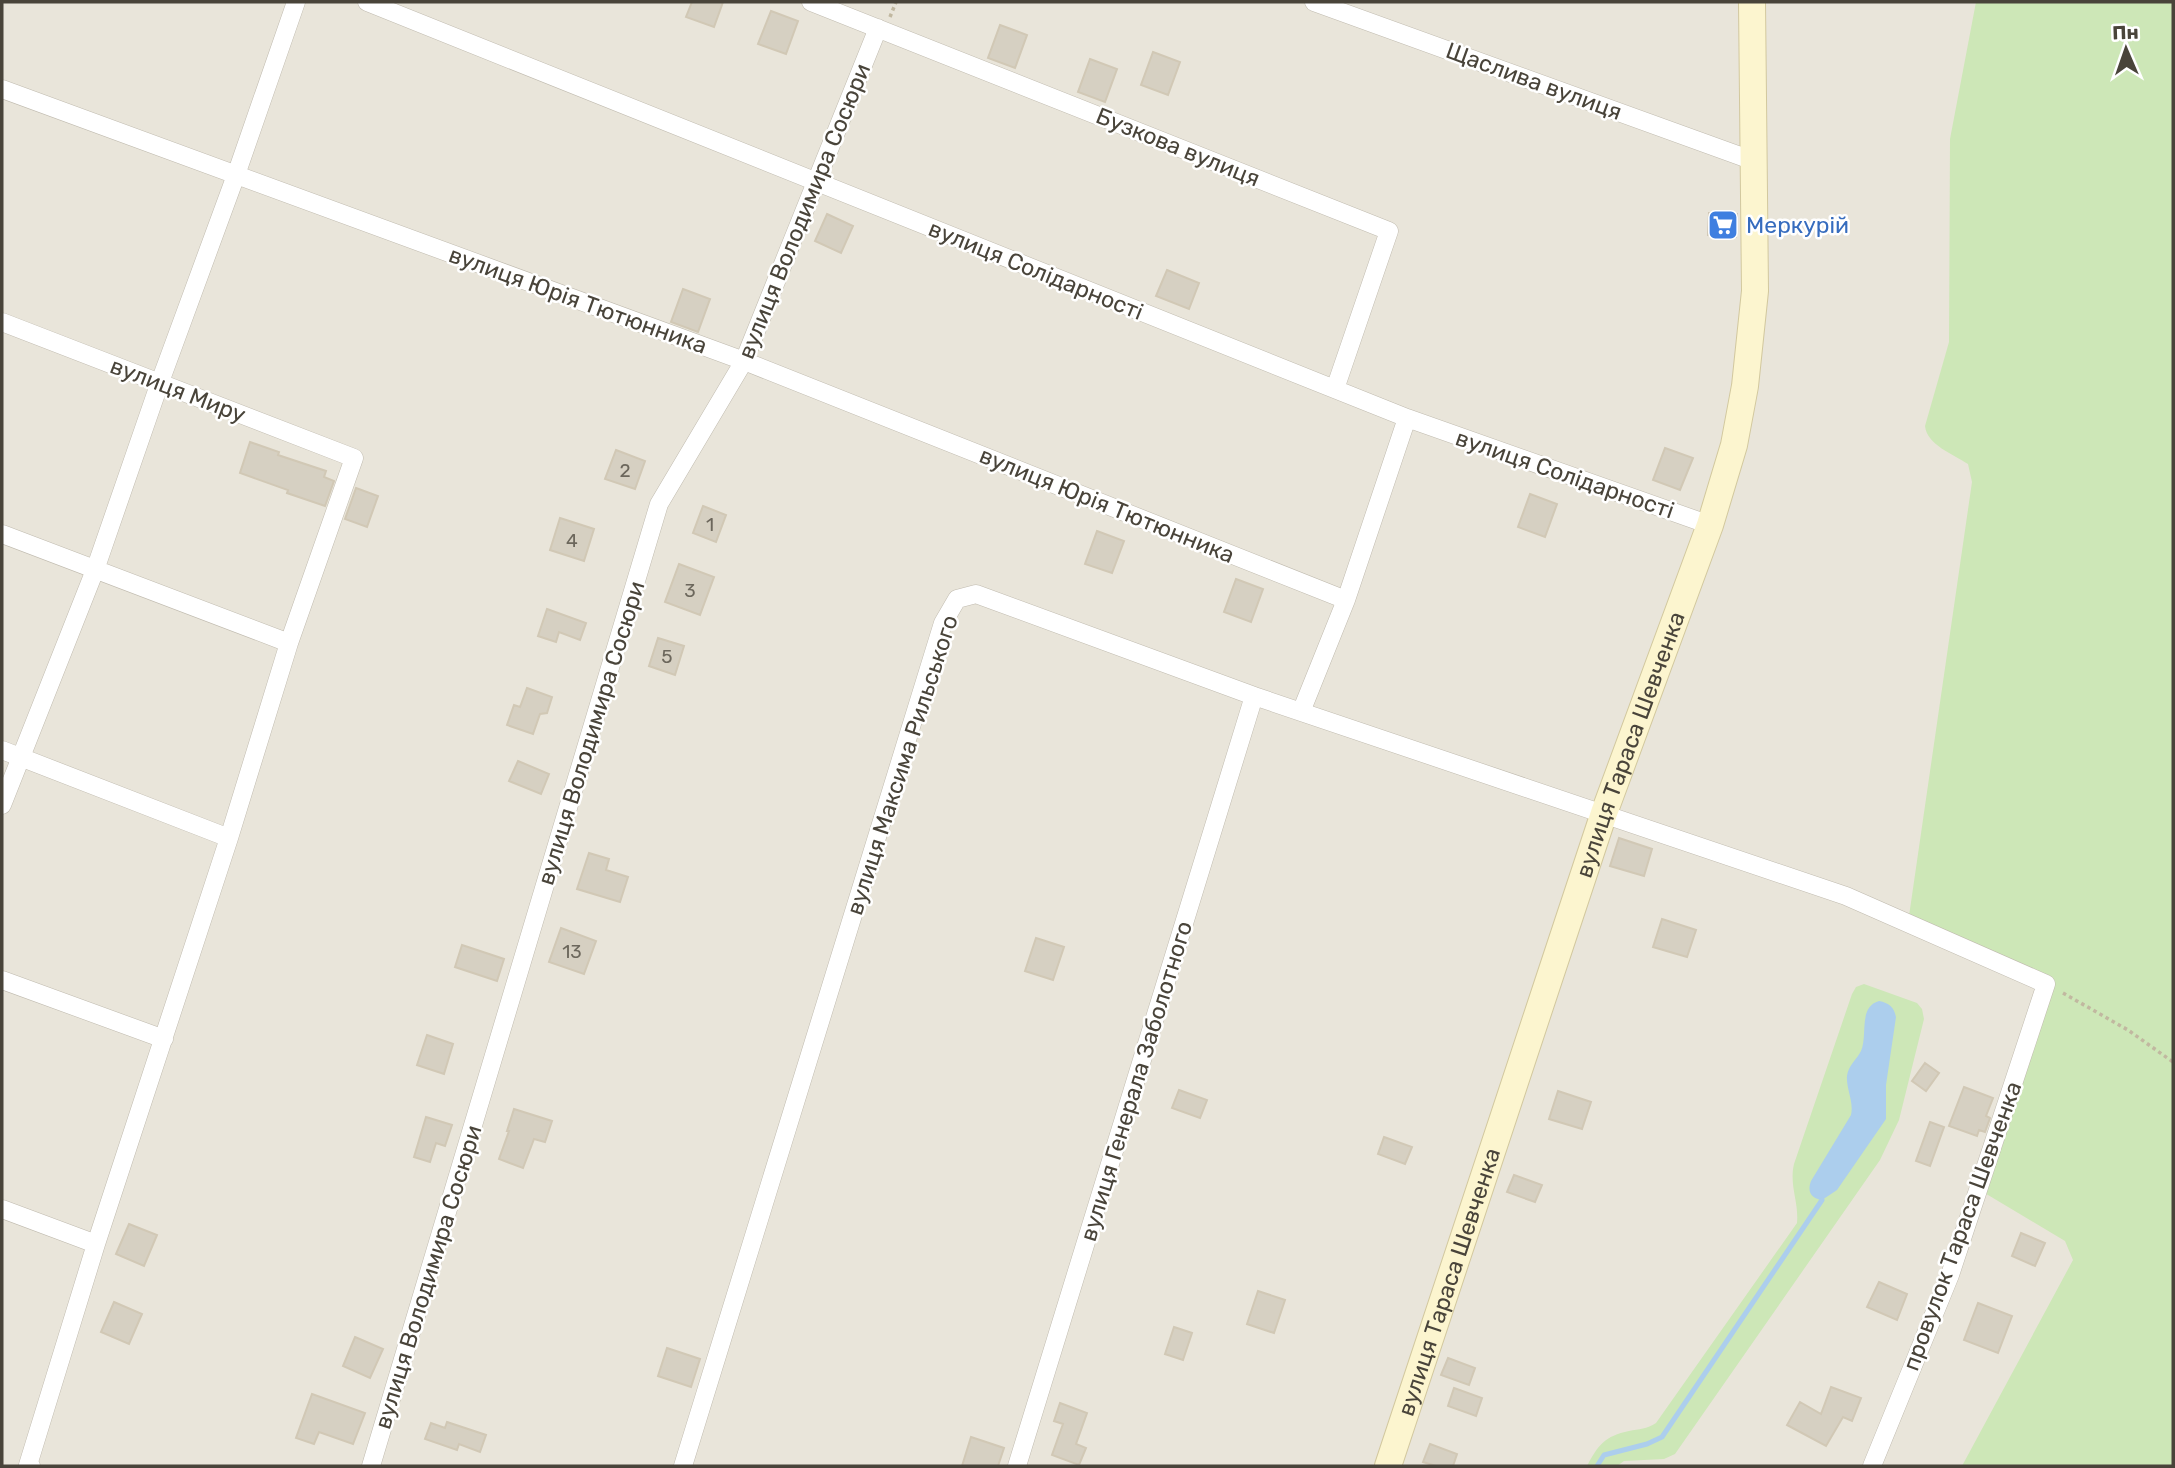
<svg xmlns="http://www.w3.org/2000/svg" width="2175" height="1468" viewBox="0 0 2175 1468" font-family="Rubik,sans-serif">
<rect width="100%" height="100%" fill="#f5f3ec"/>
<path fill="#e9e5da" d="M 2,2 L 2173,2 L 2173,1466 L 2,1466 Z"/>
<path fill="#cde7b7" d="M 1976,2 L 2173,2 L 2173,1466 L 1962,1466 L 2073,1260 L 2065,1241 L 1978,1189 L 2046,984 L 1908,923 L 1972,482 L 1968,464 C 1953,454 1927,445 1925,426 L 1949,342 L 1950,139 Z
M 1864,984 L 1917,1003 L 1922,1009 L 1924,1019 L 1899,1120 L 1880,1160 L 1675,1454 L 1664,1459 L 1624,1461 L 1617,1466 L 1587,1466 C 1598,1445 1605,1436 1629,1431 C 1639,1429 1647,1429 1656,1423 L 1797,1223 C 1799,1202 1789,1185 1794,1164 L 1852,994 L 1856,987 Z"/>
<path fill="#acceed" d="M 1879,1001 C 1889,1003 1894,1007 1896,1017 L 1886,1085 L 1886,1119 L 1837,1190 L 1822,1200 C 1811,1198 1807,1192 1811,1181 L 1851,1115 C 1854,1101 1846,1089 1847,1076 C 1848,1066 1857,1059 1861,1051 C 1868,1035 1858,1007 1879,1001 Z"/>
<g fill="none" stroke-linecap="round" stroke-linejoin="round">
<path stroke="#acceed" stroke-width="5" d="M 1597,1466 L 1604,1455 L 1647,1444 L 1662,1437 L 1822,1200"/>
</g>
<path fill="#d6d0c2" stroke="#d1c8b5" stroke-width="2" d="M 692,2 L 723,2 L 714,27 L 686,17 Z
M 771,11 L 798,21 L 786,54 L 758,44 Z
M 1000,25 L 1027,35 L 1015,68 L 988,58 Z
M 1153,52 L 1180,62 L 1168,95 L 1141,85 Z
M 1090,59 L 1117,69 L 1105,102 L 1078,92 Z
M 1709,213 L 1737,214 L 1736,237 L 1708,235 Z
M 827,214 L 853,226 L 841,253 L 815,241 Z
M 1167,270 L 1199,283 L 1189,309 L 1156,296 Z
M 683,289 L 710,299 L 698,332 L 671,322 Z
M 250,442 L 279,452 L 278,455 L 326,471 L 324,477 L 334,481 L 325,506 L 287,493 L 288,490 L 240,473 Z
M 1665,448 L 1693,458 L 1680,490 L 1653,480 Z
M 616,450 L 645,461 L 635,489 L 605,479 Z
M 356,488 L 378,496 L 367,527 L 345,519 Z
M 1530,494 L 1557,504 L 1545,537 L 1518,527 Z
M 703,506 L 726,515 L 716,542 L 693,533 Z
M 560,518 L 594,529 L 584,561 L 550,550 Z
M 1097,531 L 1124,541 L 1112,573 L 1085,564 Z
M 679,564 L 714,577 L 700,615 L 665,602 Z
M 1236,579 L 1263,589 L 1251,622 L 1224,612 Z
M 547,609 L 586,623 L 580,640 L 559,632 L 556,642 L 538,636 Z
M 658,638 L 684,646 L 675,675 L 649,666 Z
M 527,688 L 552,697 L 547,713 L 540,714 L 533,734 L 507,725 L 514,705 L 520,707 Z
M 518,761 L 549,774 L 541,794 L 509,781 Z
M 1619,838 L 1652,849 L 1644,876 L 1610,866 Z
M 589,853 L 609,859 L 606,870 L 628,877 L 620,902 L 577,889 Z
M 1662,919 L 1696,930 L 1687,957 L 1653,947 Z
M 561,928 L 596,941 L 584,974 L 549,962 Z
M 1036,938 L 1064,947 L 1053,980 L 1025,971 Z
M 462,945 L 504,959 L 497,981 L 455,967 Z
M 427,1035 L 453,1044 L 444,1074 L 417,1065 Z
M 1925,1063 L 1939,1073 L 1926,1091 L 1912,1081 Z
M 1964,1087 L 1993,1098 L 1986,1116 L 1990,1118 L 1985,1132 L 1979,1130 L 1977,1136 L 1949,1126 Z
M 1179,1090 L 1207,1100 L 1200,1118 L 1172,1108 Z
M 1558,1091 L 1591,1102 L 1582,1129 L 1549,1119 Z
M 514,1109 L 552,1121 L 545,1142 L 534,1139 L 523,1168 L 499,1159 L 509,1131 L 507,1131 Z
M 426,1117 L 452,1125 L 445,1146 L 436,1143 L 430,1162 L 414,1157 Z
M 1930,1122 L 1944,1127 L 1930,1166 L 1916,1161 Z
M 1384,1137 L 1412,1147 L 1405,1164 L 1378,1154 Z
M 1514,1175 L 1542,1185 L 1535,1202 L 1507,1192 Z
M 129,1224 L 157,1235 L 144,1266 L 116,1254 Z
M 2021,1233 L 2045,1243 L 2035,1266 L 2012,1256 Z
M 1879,1282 L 1907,1294 L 1897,1320 L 1867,1307 Z
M 1258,1291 L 1285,1300 L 1274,1333 L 1247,1324 Z
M 114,1302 L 142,1314 L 129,1344 L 101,1332 Z
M 1978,1303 L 2012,1316 L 1998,1353 L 1964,1340 Z
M 1174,1327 L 1192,1333 L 1183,1360 L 1165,1354 Z
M 355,1337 L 383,1349 L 370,1378 L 343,1366 Z
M 667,1348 L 700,1359 L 691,1387 L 658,1376 Z
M 1448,1358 L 1475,1368 L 1469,1385 L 1441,1375 Z
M 1831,1387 L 1861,1398 L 1852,1421 L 1843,1417 L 1826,1446 L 1787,1425 L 1800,1402 L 1821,1414 Z
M 1454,1388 L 1482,1398 L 1476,1416 L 1448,1406 Z
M 312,1394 L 365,1413 L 353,1444 L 319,1432 L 314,1444 L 296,1438 Z
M 1060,1403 L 1087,1413 L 1076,1444 L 1086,1448 L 1079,1465 L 1052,1455 L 1063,1424 L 1054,1421 Z
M 447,1422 L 486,1435 L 480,1452 L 459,1444 L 457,1450 L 425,1439 L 431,1423 L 445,1428 Z
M 971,1437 L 1004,1448 L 998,1466 L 962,1466 Z
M 1430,1444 L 1457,1454 L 1453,1466 L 1436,1466 L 1423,1462 Z"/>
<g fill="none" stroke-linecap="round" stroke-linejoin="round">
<g stroke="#c0bbaf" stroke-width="19">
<path id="street" d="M 367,2 L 1407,418 L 1710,525
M 811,2 L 1389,231 L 1335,389
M 1314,2 L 1754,161
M 2,89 L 744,361 L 1346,600
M 2,322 L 354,458 L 289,643 L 229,838 L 96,1244 L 28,1465 L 31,1466
M 2,534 L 289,643
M 1301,712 L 1346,600 L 1407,418
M 2,750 L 229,838
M 2,805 L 95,570 L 160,382 L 236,175 L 296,2
M 2,980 L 164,1039
M 2,1209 L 96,1244
M 371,1466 L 659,504 L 744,361 L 878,28
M 683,1466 L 943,623 L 957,599 L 976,594 L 1254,696 L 1846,896 L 2046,984 L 1950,1275 L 1872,1466
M 1017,1466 L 1254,696"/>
</g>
<g stroke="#d2c89e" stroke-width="28">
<g id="secondary">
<path id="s1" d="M 1388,1466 L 1604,813 L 1710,525 L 1734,445 L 1745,386 L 1755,291 L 1752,2"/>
</g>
</g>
<path stroke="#c1b8a0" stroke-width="3.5" stroke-dasharray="3.5 3.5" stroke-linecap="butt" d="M 890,17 L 896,2
M 2063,993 L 2128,1030 L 2173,1062"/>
<use href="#street" stroke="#fff" stroke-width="18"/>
<use href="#secondary" stroke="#fcf5cf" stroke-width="26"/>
</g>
<defs>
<g id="supermarket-square" transform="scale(1.575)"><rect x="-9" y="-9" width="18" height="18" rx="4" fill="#3f7fe0" stroke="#fff"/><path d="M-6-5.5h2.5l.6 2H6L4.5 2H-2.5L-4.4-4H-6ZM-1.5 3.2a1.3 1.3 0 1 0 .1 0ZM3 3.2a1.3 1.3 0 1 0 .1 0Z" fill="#fff"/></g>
</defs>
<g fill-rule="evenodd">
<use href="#supermarket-square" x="1723" y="225"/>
</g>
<g text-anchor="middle" stroke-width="5" stroke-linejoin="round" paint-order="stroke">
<g font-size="19" fill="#6c675c">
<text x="625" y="477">2</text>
<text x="710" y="531">1</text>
<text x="572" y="547">4</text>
<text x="690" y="597">3</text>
<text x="667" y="663">5</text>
<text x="572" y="958">13</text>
</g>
<g font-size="23" fill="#49443a" stroke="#fff">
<text transform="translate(1534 81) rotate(20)" y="8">Щаслива вулиця</text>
<text transform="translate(1178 147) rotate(22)" y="8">Бузкова вулиця</text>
<text transform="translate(804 211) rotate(-68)" y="8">вулиця Володимира Сосюри</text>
<text transform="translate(1036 270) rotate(22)" y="8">вулиця Солідарності</text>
<text transform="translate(578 300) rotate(20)" y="8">вулиця Юрія Тютюнника</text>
<text transform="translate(178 390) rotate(21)" y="8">вулиця Миру</text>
<text transform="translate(1565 474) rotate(19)" y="8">вулиця Солідарності</text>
<text transform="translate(1107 505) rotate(22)" y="8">вулиця Юрія Тютюнника</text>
<text transform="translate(591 733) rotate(-73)" y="8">вулиця Володимира Сосюри</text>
<text dy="8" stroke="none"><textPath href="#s1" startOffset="761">вулиця Тараса Шевченка</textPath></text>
<text transform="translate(902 765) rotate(-72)" y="8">вулиця Максима Рильського</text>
<text transform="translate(1136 1081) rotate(-73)" y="8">вулиця Генерала Заболотного</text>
<text transform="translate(1962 1226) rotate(-70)" y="8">провулок Тараса Шевченка</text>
<text transform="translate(428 1277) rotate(-73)" y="8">вулиця Володимира Сосюри</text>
<text dy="8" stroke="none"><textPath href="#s1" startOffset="194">вулиця Тараса Шевченка</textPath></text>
</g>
<g font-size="23" fill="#366cbe" stroke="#fff" text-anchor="start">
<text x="1746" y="233">Меркурій</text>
</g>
</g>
<rect width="2175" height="1468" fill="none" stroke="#49443a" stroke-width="7"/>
<g transform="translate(2126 49) rotate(358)" stroke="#ffffff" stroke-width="5" paint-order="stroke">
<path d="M0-5L12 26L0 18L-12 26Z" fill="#49443a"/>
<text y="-10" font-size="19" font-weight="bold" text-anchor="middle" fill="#49443a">Пн</text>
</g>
</svg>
